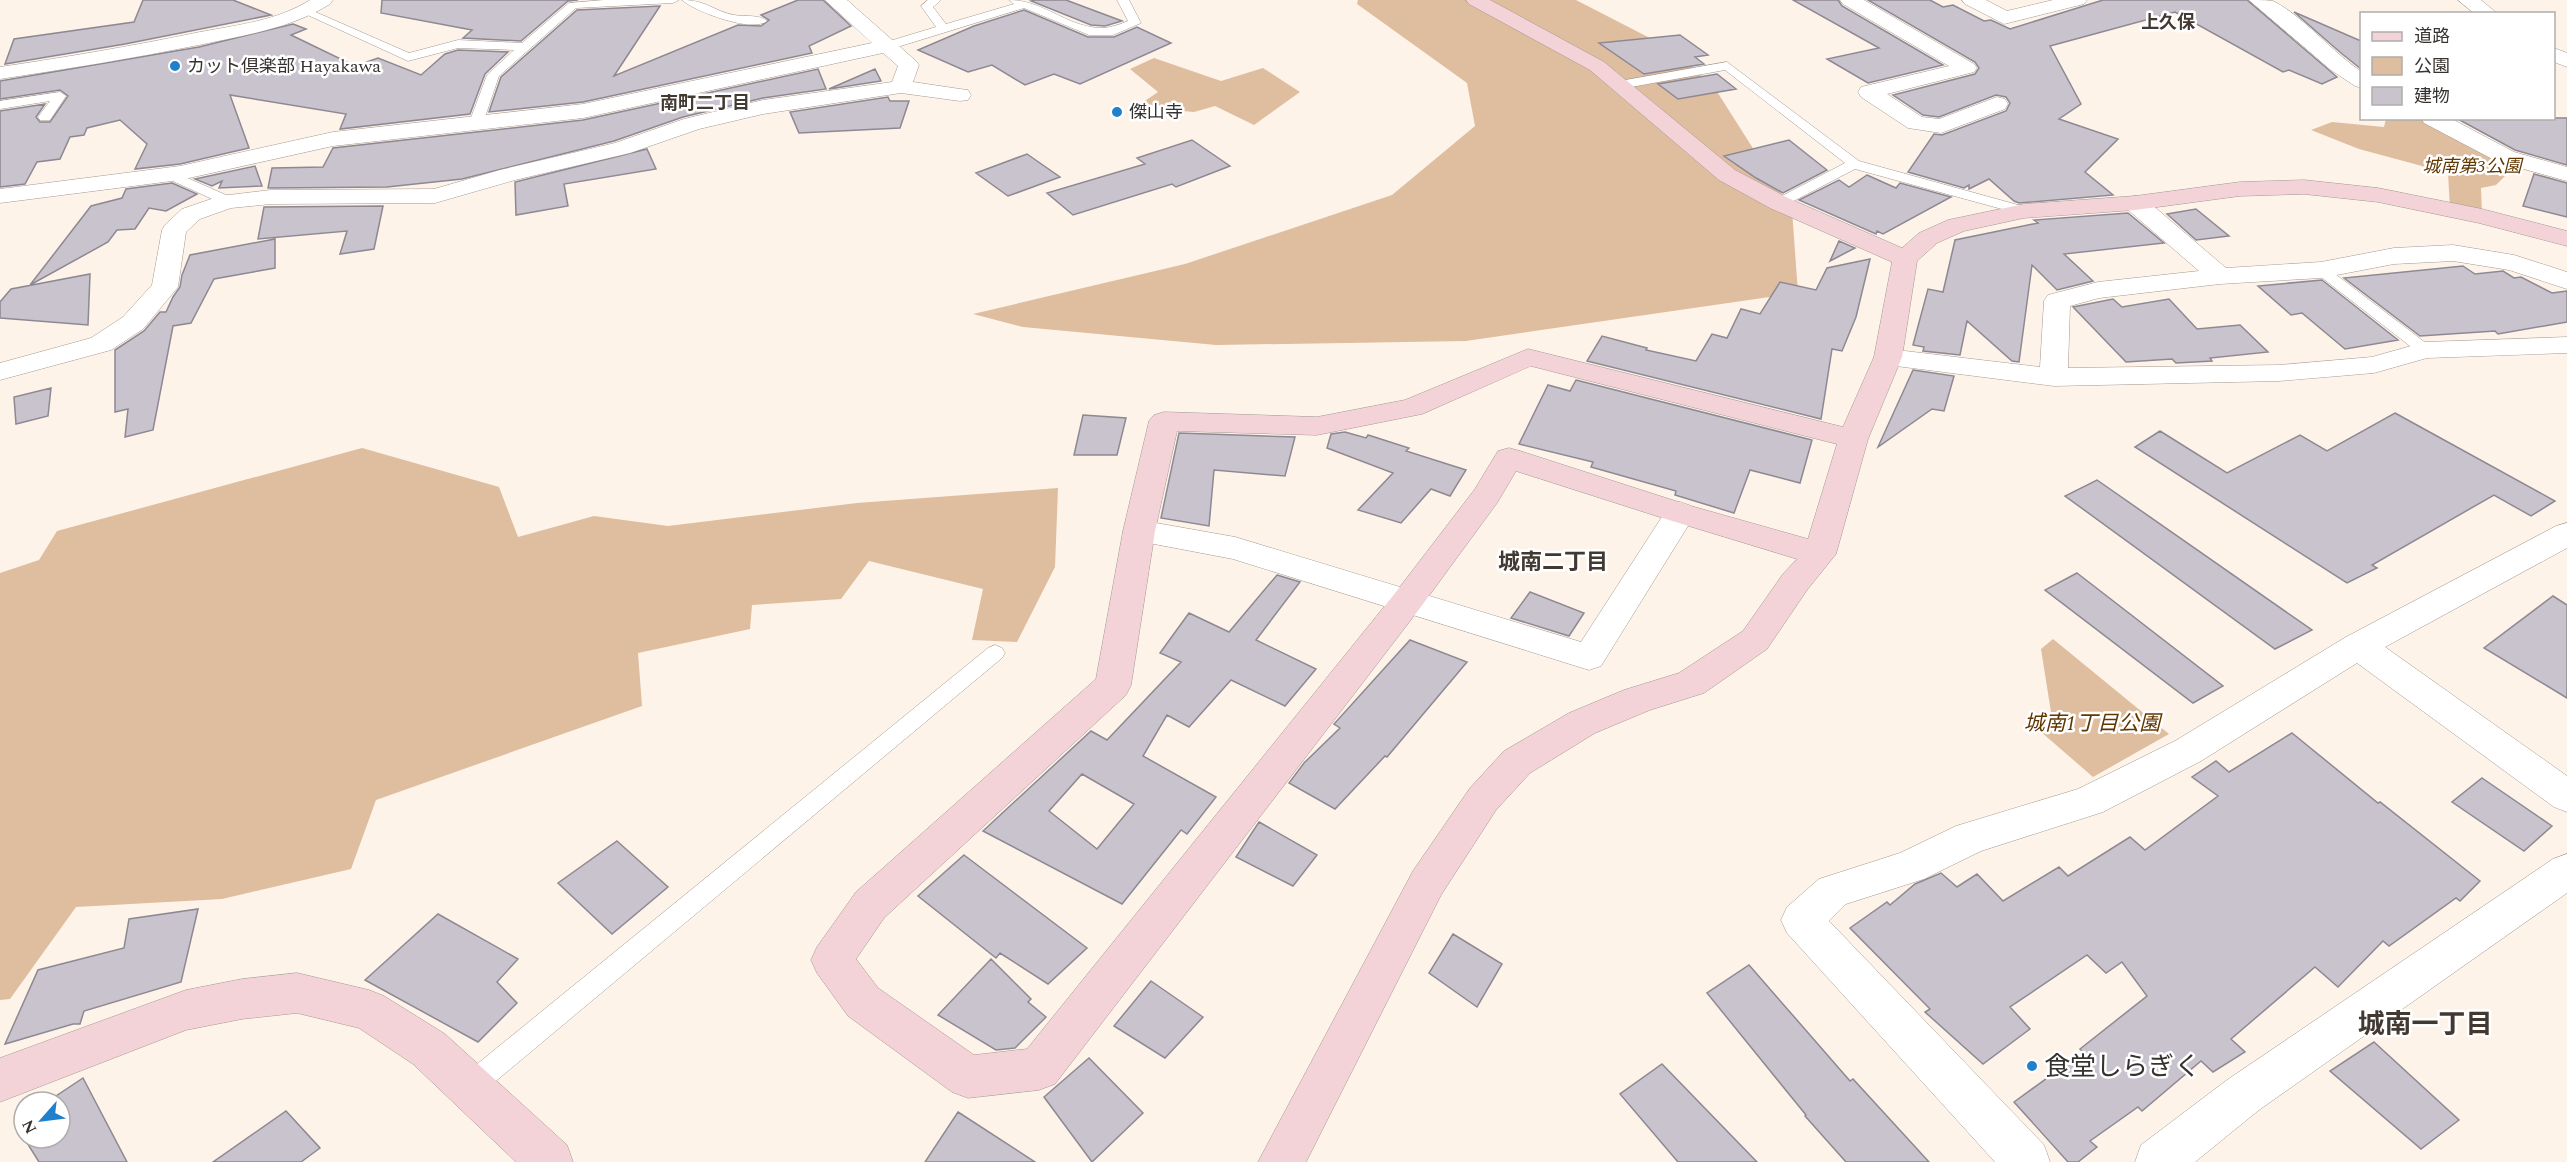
<svg xmlns="http://www.w3.org/2000/svg" width="2567" height="1162" viewBox="0 0 2567 1162" font-family="Spectral,'Noto Sans JP',serif">
<rect width="100%" height="100%" fill="#fdf3e9"/>
<path fill="#dfbd9f" d="M 1358,0 L 1576,0 L 1677,52 L 1716,90 L 1792,210 L 1798,293 L 1466,341 L 1216,345 L 1023,327 L 973,314 L 1185,264 L 1392,195 L 1475,126 L 1467,83 L 1357,4 Z
M 1154,58 L 1221,81 L 1263,68 L 1300,92 L 1254,125 L 1215,106 L 1194,112 L 1136,107 L 1158,92 L 1130,69 Z
M 2386,119 L 2432,119 L 2519,162 L 2496,185 L 2481,188 L 2482,216 L 2450,209 L 2448,173 L 2359,149 L 2311,130 L 2332,122 L 2384,127 Z
M 362,448 L 499,487 L 518,537 L 594,516 L 668,526 L 857,503 L 1058,488 L 1055,567 L 1017,642 L 972,640 L 983,589 L 869,561 L 841,599 L 752,605 L 750,629 L 638,653 L 642,706 L 376,800 L 351,869 L 222,899 L 76,907 L 10,999 L 0,1000 L 0,573 L 39,560 L 57,531 Z
M 2053,639 L 2169,734 L 2093,777 L 2033,725 L 2051,712 L 2041,649 Z"/>
<path fill="#c9c3ce" stroke="#8e8892" stroke-width="1.5" fill-rule="evenodd" d="M 143,0 L 233,0 L 271,15 L 125,44 L 5,64 L 14,39 L 134,22 Z
M 382,0 L 578,0 L 568,1 L 521,41 L 463,38 L 472,30 L 381,13 Z
M 798,0 L 823,0 L 851,26 L 809,46 L 812,53 L 583,102 L 489,112 L 501,77 L 577,10 L 660,6 L 614,76 L 738,25 L 761,26 L 769,20 L 761,15 Z
M 1035,0 L 1066,0 L 1122,21 L 1105,26 L 1091,25 L 1031,1 Z
M 1793,0 L 1838,0 L 1842,6 L 1943,65 L 1868,83 L 1827,59 L 1879,48 Z
M 1868,0 L 1930,0 L 1943,7 L 1953,5 L 1984,21 L 1991,20 L 2010,29 L 2103,0 L 2247,0 L 2337,77 L 2322,84 L 2289,70 L 2283,72 L 2175,12 L 2050,46 L 2081,104 L 2059,119 L 2118,139 L 2085,172 L 2113,195 L 2019,203 L 2014,201 L 1989,179 L 1969,189 L 1969,185 L 1964,188 L 1908,172 L 1934,134 L 1942,135 L 2006,111 L 2010,103 L 2006,97 L 1996,95 L 1939,117 L 1923,115 L 1893,95 L 1975,74 L 1979,68 L 1975,62 Z
M 1024,10 L 1088,37 L 1114,37 L 1137,27 L 1171,43 L 1080,84 L 1054,74 L 1025,85 L 992,65 L 968,72 L 918,50 L 974,26 Z
M 2294,12 L 2361,41 L 2361,69 L 2341,53 Z
M 293,24 L 306,29 L 291,35 L 355,66 L 378,58 L 421,75 L 445,54 L 458,50 L 508,52 L 485,74 L 470,114 L 340,129 L 346,114 L 230,95 L 249,148 L 180,164 L 135,169 L 147,144 L 120,120 L 87,128 L 84,135 L 70,137 L 60,159 L 37,162 L 25,184 L 0,187 L 0,111 L 45,104 L 36,117 L 40,122 L 50,122 L 68,96 L 60,90 L 0,99 L 0,81 L 199,47 Z
M 1680,35 L 1708,55 L 1695,57 L 1704,64 L 1644,74 L 1599,43 Z
M 818,69 L 826,89 L 763,98 L 683,117 L 614,141 L 462,179 L 387,187 L 268,188 L 272,168 L 323,167 L 333,148 L 583,120 Z
M 875,69 L 881,81 L 829,89 Z
M 1717,74 L 1736,89 L 1678,99 L 1658,84 Z
M 888,97 L 890,101 L 909,101 L 900,128 L 799,133 L 790,112 Z
M 2456,118 L 2567,118 L 2567,165 L 2515,150 Z
M 1192,140 L 1230,166 L 1176,187 L 1172,184 L 1073,215 L 1047,193 L 1145,164 L 1137,158 Z
M 1789,140 L 1827,170 L 1783,193 L 1756,178 L 1724,156 Z
M 647,149 L 656,169 L 564,184 L 568,206 L 516,215 L 515,182 Z
M 1027,154 L 1060,177 L 1008,196 L 976,173 Z
M 255,166 L 262,186 L 219,188 L 222,181 L 212,186 L 195,179 Z
M 2534,174 L 2567,183 L 2567,217 L 2523,206 Z
M 1867,175 L 1896,188 L 1900,183 L 1951,197 L 1883,234 L 1877,231 L 1876,234 L 1799,200 L 1839,180 L 1849,187 Z
M 172,183 L 197,194 L 166,211 L 149,208 L 135,229 L 117,230 L 108,242 L 30,285 L 91,206 L 122,198 L 126,189 Z
M 383,206 L 374,249 L 340,254 L 347,231 L 258,239 L 264,207 Z
M 2196,209 L 2229,236 L 2196,240 L 2167,214 Z
M 2128,213 L 2164,243 L 2064,254 L 2093,281 L 2057,290 L 2032,265 L 2019,362 L 2012,361 L 1967,321 L 1960,355 L 1923,351 L 1924,347 L 1913,345 L 1928,289 L 1943,292 L 1955,240 L 2038,223 L 2034,220 Z
M 275,239 L 275,268 L 214,279 L 191,323 L 173,326 L 153,430 L 125,437 L 128,409 L 115,412 L 115,350 L 144,331 L 160,312 L 166,312 L 173,297 L 180,287 L 182,275 L 190,255 Z
M 1839,241 L 1855,248 L 1830,261 Z
M 1870,259 L 1856,317 L 1842,351 L 1832,349 L 1821,419 L 1587,361 L 1602,336 L 1647,348 L 1646,350 L 1696,361 L 1712,334 L 1727,338 L 1741,309 L 1760,314 L 1780,282 L 1816,290 L 1827,268 Z
M 2463,266 L 2475,274 L 2503,271 L 2514,278 L 2521,277 L 2552,293 L 2567,291 L 2567,322 L 2498,334 L 2495,331 L 2420,336 L 2344,278 Z
M 90,274 L 88,325 L 0,318 L 0,302 L 11,289 Z
M 2322,280 L 2398,340 L 2345,349 L 2302,313 L 2291,315 L 2258,286 Z
M 2113,299 L 2122,307 L 2169,299 L 2197,329 L 2240,325 L 2268,352 L 2210,358 L 2212,361 L 2176,363 L 2172,359 L 2126,362 L 2073,307 Z
M 1913,370 L 1954,376 L 1944,411 L 1932,409 L 1878,447 Z
M 1576,380 L 1812,440 L 1800,483 L 1750,470 L 1734,513 L 1675,495 L 1676,491 L 1591,467 L 1593,462 L 1519,444 L 1548,385 L 1570,391 Z
M 51,388 L 48,416 L 16,424 L 14,397 Z
M 2395,413 L 2555,501 L 2531,516 L 2494,495 L 2372,565 L 2377,568 L 2347,583 L 2135,447 L 2160,431 L 2227,473 L 2300,435 L 2327,451 Z
M 1083,415 L 1126,418 L 1117,455 L 1074,455 Z
M 1345,432 L 1366,438 L 1368,435 L 1409,448 L 1406,451 L 1466,470 L 1450,496 L 1431,489 L 1401,523 L 1358,510 L 1393,473 L 1327,448 L 1331,434 Z
M 1179,433 L 1295,437 L 1285,476 L 1214,470 L 1209,526 L 1161,518 Z
M 2097,480 L 2312,630 L 2275,649 L 2065,496 Z
M 2077,573 L 2223,686 L 2193,703 L 2045,590 Z
M 1277,575 L 1300,582 L 1256,640 L 1316,669 L 1285,706 L 1231,680 L 1189,727 L 1167,715 L 1143,756 L 1216,797 L 1187,834 L 1181,830 L 1122,904 L 983,831 L 1091,731 L 1107,740 L 1181,662 L 1160,653 L 1189,613 L 1229,632 ZM 1082,774 L 1134,804 L 1097,849 L 1049,811 Z
M 1530,592 L 1584,613 L 1569,636 L 1511,618 Z
M 2553,596 L 2567,605 L 2567,698 L 2484,648 Z
M 1410,640 L 1467,662 L 1387,757 L 1385,756 L 1335,809 L 1289,783 L 1304,763 L 1340,728 L 1334,724 Z
M 2292,733 L 2378,803 L 2380,802 L 2480,881 L 2460,901 L 2456,898 L 2389,946 L 2383,941 L 2338,987 L 2315,967 L 2231,1039 L 2245,1052 L 2213,1072 L 2201,1061 L 2142,1111 L 2138,1107 L 2090,1141 L 2097,1147 L 2078,1162 L 2068,1162 L 2014,1102 L 2083,1052 L 2080,1049 L 2147,996 L 2122,962 L 2106,973 L 2087,955 L 2010,1007 L 2030,1029 L 1983,1064 L 1925,1012 L 1930,1009 L 1850,928 L 1887,902 L 1890,905 L 1915,884 L 1941,873 L 1957,887 L 1977,874 L 2003,901 L 2059,867 L 2068,876 L 2130,837 L 2145,850 L 2218,796 L 2192,777 L 2216,761 L 2229,772 Z
M 2482,778 L 2552,826 L 2524,851 L 2452,802 Z
M 1259,822 L 1317,855 L 1293,886 L 1236,857 Z
M 617,841 L 668,887 L 612,934 L 558,883 Z
M 964,855 L 1087,948 L 1048,984 L 1000,953 L 996,958 L 918,896 Z
M 198,909 L 181,982 L 84,1011 L 80,1024 L 73,1024 L 5,1044 L 38,970 L 124,948 L 129,919 Z
M 438,914 L 518,959 L 497,982 L 517,1003 L 478,1042 L 365,980 Z
M 1453,934 L 1502,964 L 1477,1007 L 1429,973 Z
M 991,959 L 1031,999 L 1028,1002 L 1046,1017 L 1015,1048 L 996,1050 L 938,1015 Z
M 1749,965 L 1850,1081 L 1853,1079 L 1929,1162 L 1846,1162 L 1805,1116 L 1806,1115 L 1707,993 Z
M 1151,981 L 1203,1017 L 1165,1058 L 1114,1026 Z
M 2374,1042 L 2459,1120 L 2421,1149 L 2330,1071 Z
M 1089,1058 L 1143,1113 L 1092,1162 L 1044,1097 Z
M 1662,1064 L 1757,1162 L 1678,1162 L 1620,1094 Z
M 83,1078 L 127,1162 L 39,1162 L 24,1138 L 60,1138 L 60,1102 L 47,1102 Z
M 286,1111 L 320,1148 L 301,1162 L 213,1162 Z
M 958,1112 L 1035,1162 L 925,1162 Z"/>
<g fill="none" stroke-linecap="round" stroke-linejoin="round">
<g stroke="#a39990" stroke-width="1">
<path id="lane" d="M 604,0 L 679,0 L 673,3 L 576,8 L 499,76 L 483,123 L 476,127 L 469,123 L 487,75 L 514,50 L 458,48 L 408,61 L 301,12 L 303,10 L 311,10 L 409,53 L 458,40 L 522,43 L 569,3 Z
M 682,0 C 707,0 713,11 734,15 C 744,17 759,14 767,21 C 753,33 695,12 682,0 Z
M 928,0 L 941,0 L 933,7 L 946,24 L 1014,4 L 1009,0 C 1040,0 1062,22 1091,27 C 1104,30 1116,26 1128,21 L 1117,0 L 1129,0 L 1141,23 L 1113,35 L 1089,35 L 1024,8 L 891,49 L 883,49 L 883,43 L 936,27 L 921,6 Z
M 1727,62 L 1859,161 L 2029,208 L 2031,211 L 2024,215 L 1855,169 L 1784,206 L 1774,206 L 1772,203 L 1774,200 L 1845,163 L 1725,70 L 1620,89 L 1614,85 L 1620,81 Z
M 60,92 L 66,96 L 50,120 L 40,120 L 38,117 L 50,101 L 0,109 L 0,101 Z
M 169,170 L 233,198 L 235,201 L 228,205 L 223,204 L 164,177 L 162,174 L 164,171 Z
M 2321,265 L 2326,267 L 2431,347 L 2433,350 L 2431,353 L 2419,353 L 2316,273 L 2313,270 Z
M 995,645 L 1002,648 L 1005,653 L 1002,658 L 478,1096 L 469,1100 L 460,1096 L 456,1087 L 460,1078 L 988,648 Z"/>
</g>
<g stroke="#a39990" stroke-width="1">
<path id="street" d="M 310,0 L 333,0 L 330,4 C 290,29 244,35 199,45 C 133,58 67,69 0,79 L 0,67 C 67,57 133,46 200,32 C 237,25 277,21 310,0 Z
M 825,0 L 847,0 L 916,61 L 919,65 L 913,82 L 960,89 L 968,90 L 971,95 L 968,100 L 960,101 L 901,93 L 763,114 L 699,129 L 630,153 L 515,180 L 435,203 L 271,204 L 231,208 L 200,219 L 186,232 L 178,287 L 143,329 L 111,350 L 0,380 L 0,363 L 91,338 L 123,317 L 152,285 L 162,230 L 165,225 L 182,209 L 220,196 L 271,190 L 434,189 L 500,170 L 615,143 L 684,119 L 763,100 L 892,82 L 898,66 L 883,53 L 583,118 L 333,146 L 180,180 L 0,203 L 0,189 L 180,166 L 333,132 L 583,104 L 872,43 Z
M 1840,0 L 1864,0 L 1974,64 L 1977,68 L 1974,72 L 1887,94 L 1922,117 L 1939,119 L 1997,97 L 2005,99 L 2008,104 L 2005,109 L 1941,133 L 1908,128 L 1861,97 L 1858,92 L 1861,87 L 1949,66 L 1843,4 Z
M 1962,0 L 1986,0 L 2007,11 L 2053,0 L 2087,0 L 2084,4 L 2004,24 L 1965,4 Z
M 2249,0 C 2256,0 2267,0 2273,1 C 2302,15 2333,53 2362,72 L 2362,88 L 2355,86 L 2331,70 Z
M 2458,0 L 2481,0 L 2498,14 L 2475,14 Z
M 2554,48 L 2567,53 L 2567,67 L 2554,62 Z
M 2421,118 L 2450,118 L 2514,152 L 2567,167 L 2567,181 L 2498,162 L 2424,123 Z
M 2135,196 L 2144,198 L 2226,268 L 2321,262 L 2394,248 L 2453,245 L 2514,255 L 2567,272 L 2567,289 L 2509,270 L 2453,261 L 2394,264 L 2321,278 L 2220,284 L 2099,298 L 2070,306 L 2068,368 L 2279,365 L 2372,357 L 2425,342 L 2567,337 L 2567,353 L 2427,358 L 2374,373 L 2279,381 L 2054,386 L 1888,365 L 1878,363 L 1874,357 L 1878,351 L 1888,349 L 2040,367 L 2044,301 L 2048,295 L 2098,282 L 2199,271 L 2126,208 L 2123,203 L 2126,198 Z
M 1680,502 L 1691,506 L 1696,513 L 1601,666 L 1589,670 L 1233,559 L 1128,539 L 1123,531 L 1128,523 L 1139,520 L 1235,537 L 1581,642 L 1669,506 Z
M 2567,523 L 2567,548 L 2385,647 L 2567,776 L 2567,812 L 2554,807 L 2357,663 L 2201,761 L 2103,812 L 1981,851 L 1924,879 L 1846,904 L 1829,921 L 2044,1145 L 2050,1162 L 1995,1162 L 1787,933 L 1781,920 L 1787,907 L 1819,879 L 1900,853 L 1956,826 L 2078,789 L 2175,741 L 2346,637 L 2556,526 Z
M 2567,854 L 2567,893 L 2259,1110 L 2195,1162 L 2135,1162 L 2141,1145 L 2227,1080 L 2553,859 Z"/>
</g>
<g stroke="#a39990" stroke-width="1">
<path id="secondary" d="M 1466,0 L 1490,0 L 1604,62 L 1735,170 L 1788,198 L 1902,248 L 1919,233 L 1948,220 L 2024,204 L 2135,196 L 2240,182 L 2304,180 L 2378,188 L 2482,209 L 2567,231 L 2567,246 L 2479,223 L 2378,202 L 2304,194 L 2240,196 L 2135,210 L 2024,218 L 1964,231 L 1937,243 L 1917,261 L 1902,357 L 1868,439 L 1836,554 L 1807,590 L 1767,649 L 1704,693 L 1650,710 L 1595,733 L 1530,773 L 1496,810 L 1441,895 L 1306,1162 L 1258,1162 L 1413,871 L 1470,788 L 1504,751 L 1569,713 L 1624,690 L 1679,673 L 1743,631 L 1783,574 L 1797,559 L 1669,520 L 1516,471 L 1497,503 L 1420,608 L 1055,1084 L 1039,1090 L 968,1098 L 952,1092 L 848,1016 L 817,973 L 811,960 L 817,947 L 856,892 L 1096,679 L 1123,531 L 1149,421 L 1154,415 L 1164,412 L 1317,417 L 1405,400 L 1528,349 L 1843,427 L 1874,357 L 1892,262 L 1770,208 L 1719,180 L 1590,70 L 1469,4 ZM 1531,366 L 1837,444 L 1808,539 L 1691,506 L 1520,451 L 1509,448 L 1498,451 L 1475,489 L 1396,592 L 1027,1049 L 974,1055 L 878,988 L 856,959 L 884,918 L 1126,695 L 1131,685 L 1155,531 L 1177,431 L 1317,435 L 1422,414 Z
M 297,973 L 369,990 L 384,996 L 445,1034 L 567,1145 L 573,1162 L 516,1162 L 413,1064 L 359,1028 L 297,1013 L 242,1019 L 186,1030 L 0,1102 L 0,1058 L 186,990 L 242,979 Z"/>
</g>
<use href="#lane" fill="#fff" fill-rule="evenodd"/>
<use href="#street" fill="#fff" fill-rule="evenodd"/>
<use href="#secondary" fill="#f3d2d8" fill-rule="evenodd"/>
</g>
<g fill="#2080cc" stroke="#fff" stroke-width="2">
<circle cx="175" cy="66" r="6"/>
<circle cx="1117" cy="112" r="6"/>
<circle cx="2032" cy="1066" r="6"/>
</g>
<g text-anchor="middle" stroke-width="5" stroke-linejoin="round" paint-order="stroke">
<g font-size="18" font-weight="bold" fill="#423a32" stroke="#fff">
<text x="2168" y="28">上久保</text>
<text x="705" y="109">南町二丁目</text>
</g>
<g font-size="18" fill="#36322f" stroke="#fff" text-anchor="start">
<text x="187" y="72">カット倶楽部 Hayakawa</text>
<text x="1129" y="118">傑山寺</text>
</g>
<g font-size="18" font-style="italic" fill="#613700" stroke="#fff">
<text x="2472" y="172">城南第3公園</text>
</g>
<g font-size="21" font-style="italic" fill="#613700" stroke="#fff">
<text x="2092" y="730">城南1丁目公園</text>
</g>
<g font-size="22" font-weight="bold" fill="#423a32" stroke="#fff">
<text x="1553" y="569">城南二丁目</text>
</g>
<g font-size="26" fill="#36322f" stroke="#fff" text-anchor="start">
<text x="2044" y="1075">食堂しらぎく</text>
</g>
<g font-size="27" font-weight="bold" fill="#423a32" stroke="#fff">
<text x="2425" y="1033">城南一丁目</text>
</g>
</g>
<rect x="2360" y="12" width="195" height="108" fill="#ffffff" stroke="#afadac" stroke-width="1.5"/>
<rect x="2372" y="32" width="30" height="9" fill="#f3d2d8" stroke="#afadac" stroke-width="1.5"/>
<text x="2414" y="42" font-size="18" fill="#36322f">道路</text>
<rect x="2372" y="57" width="30" height="18" fill="#dfbd9f" stroke="#afadac" stroke-width="1.5"/>
<text x="2414" y="72" font-size="18" fill="#36322f">公園</text>
<rect x="2372" y="87" width="30" height="18" fill="#c9c3ce" stroke="#afadac" stroke-width="1.5"/>
<text x="2414" y="102" font-size="18" fill="#36322f">建物</text>
<g transform="translate(42 1120) rotate(242)"><circle r="28" fill="#ffffff" stroke="#afadac" stroke-width="1.5"/>
<path d="M0-4.5L10 22L0 15L-10 22Z" fill="#2080cc"/>
<text y="-9" font-size="16" font-weight="bold" text-anchor="middle" fill="#36322f">N</text>
</g>
</svg>
